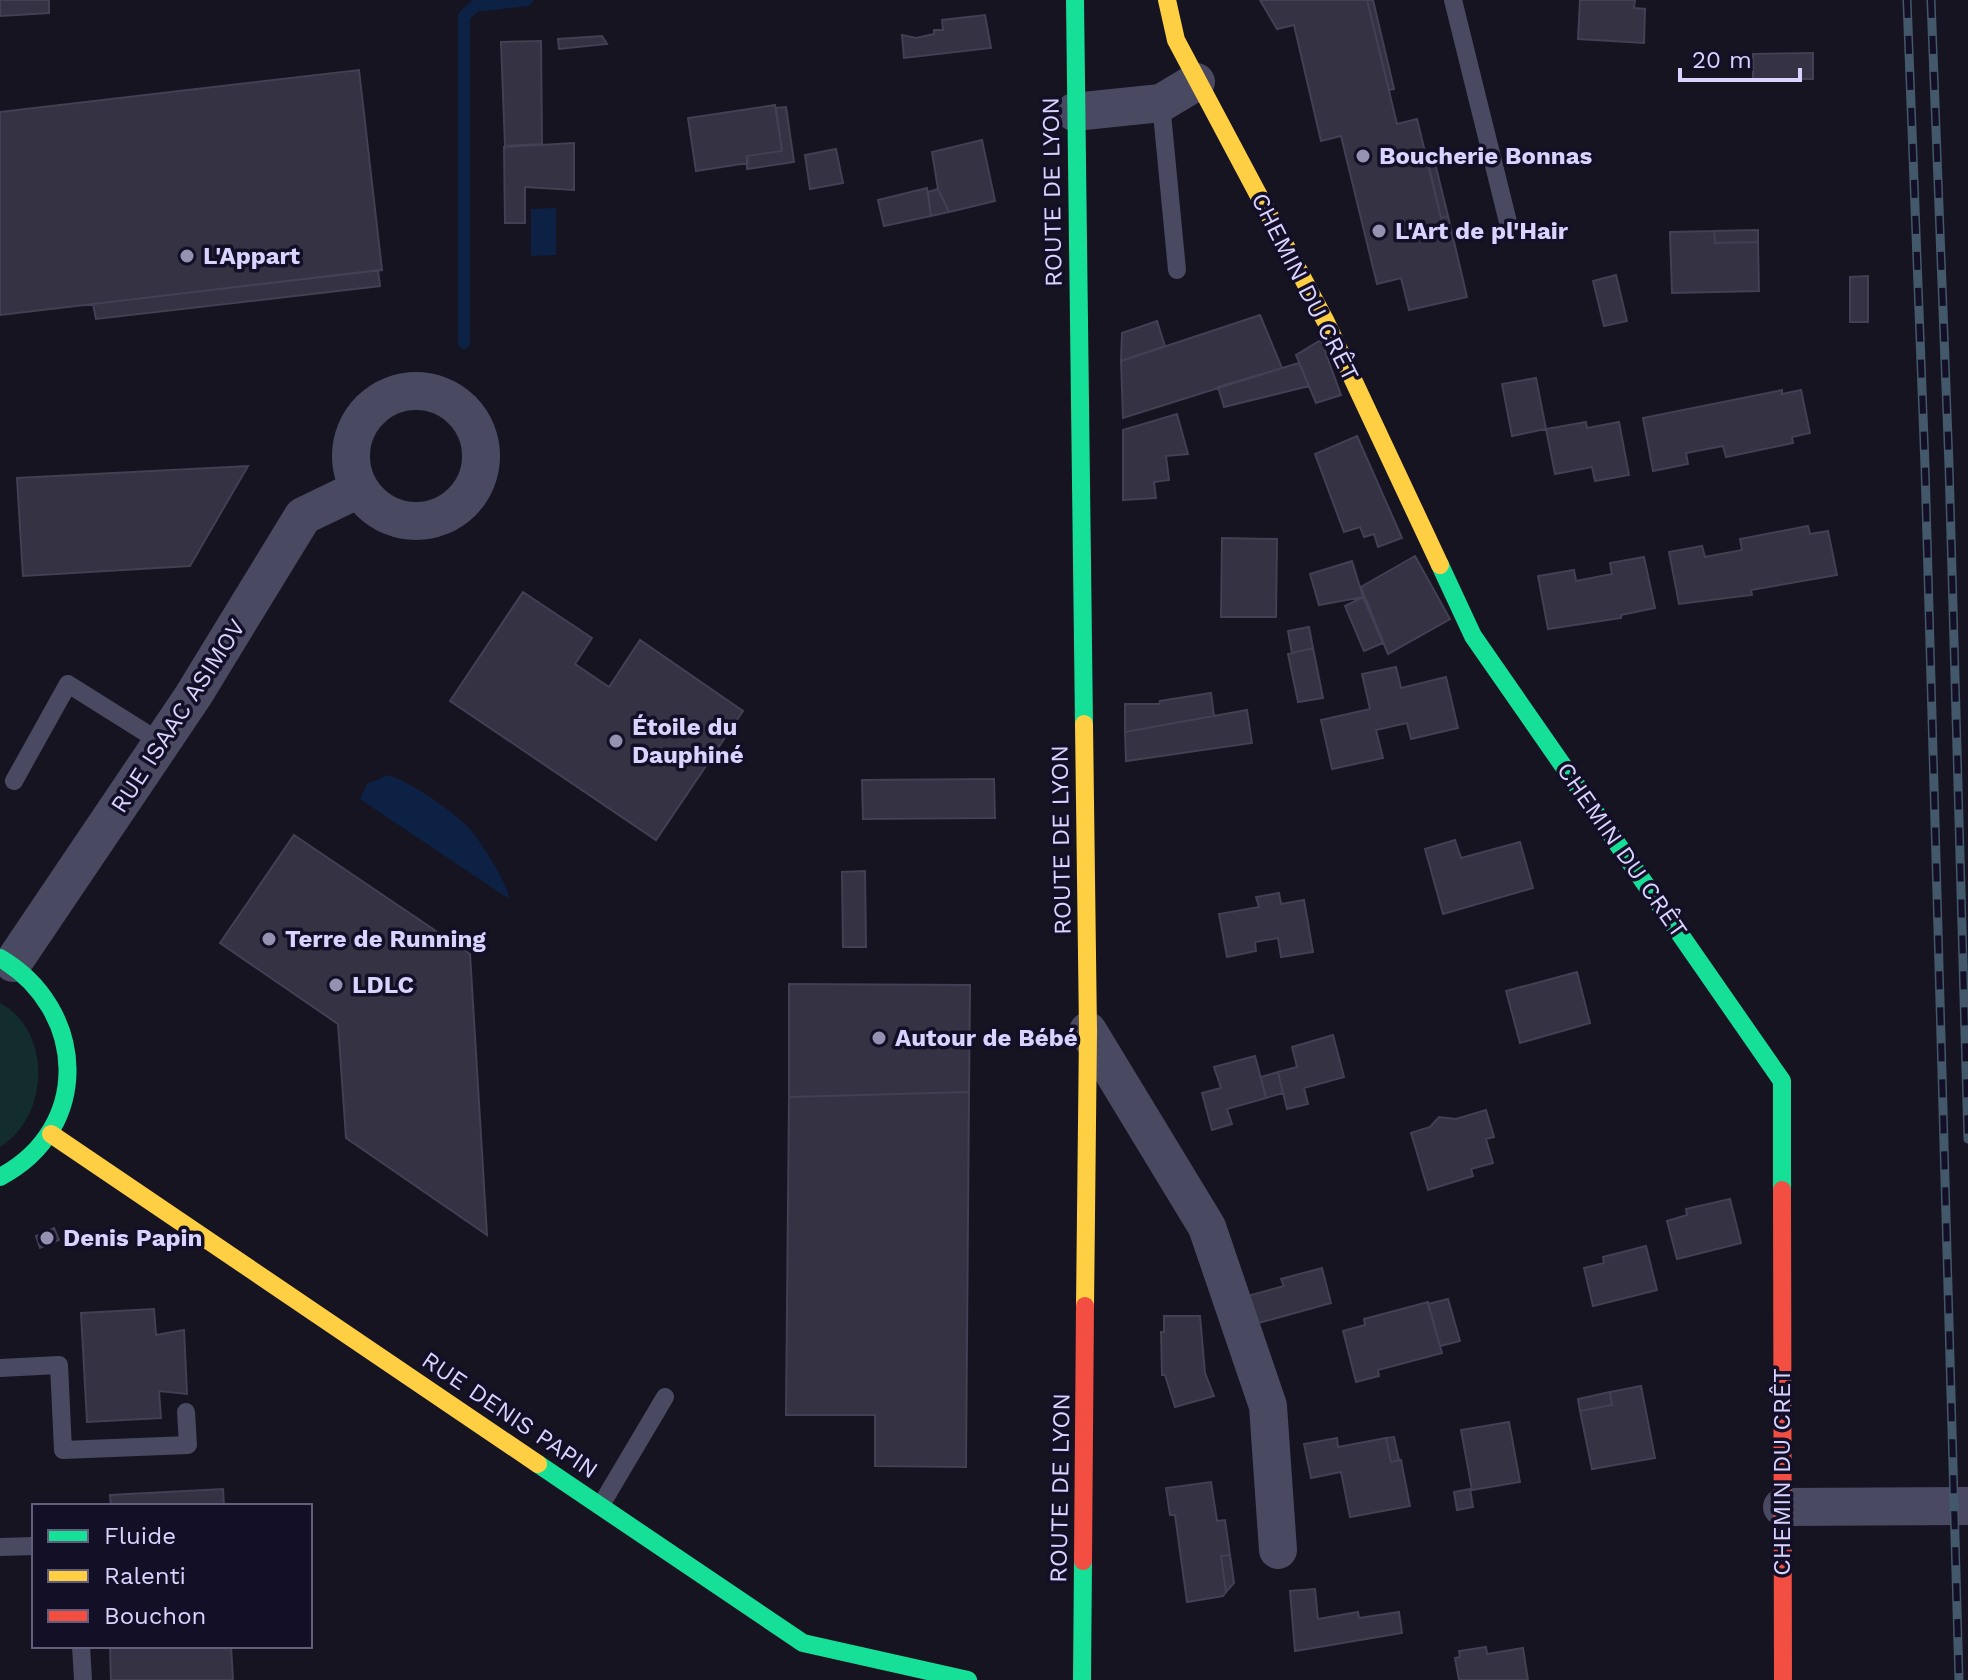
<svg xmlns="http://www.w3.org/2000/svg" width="1968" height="1680" viewBox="0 0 1968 1680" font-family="'Work Sans',sans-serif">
<rect width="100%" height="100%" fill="#161421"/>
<path fill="#132c2d" d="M 0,1003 C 53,1031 49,1117 0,1147 Z"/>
<path fill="#0d2144" d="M 556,208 L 556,255 L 531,256 L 531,209 Z
M 388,775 C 414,784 445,806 466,825 C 477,835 510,886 509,899 L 360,799 L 367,784 Z"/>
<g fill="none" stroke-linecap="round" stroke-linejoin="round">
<path stroke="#0d2144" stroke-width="12" d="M 464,343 L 464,16 L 475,6 L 527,0"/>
</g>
<path fill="#343243" stroke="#433f54" stroke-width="2" d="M 0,0 L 49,0 L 49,13 L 0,16 Z
M 1260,0 L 1367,0 L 1397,124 L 1417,119 L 1441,218 L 1448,216 L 1467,297 L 1409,310 L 1401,278 L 1377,284 L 1341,136 L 1321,141 L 1294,25 L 1277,29 Z
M 1367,0 L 1373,0 L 1394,89 L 1389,90 Z
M 1580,0 L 1635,0 L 1634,8 L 1645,9 L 1644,43 L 1578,39 Z
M 985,15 L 991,48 L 904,58 L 902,35 L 916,38 L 934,34 L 934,30 L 943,30 L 942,20 Z
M 602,36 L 607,44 L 559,49 L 558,39 Z
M 541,41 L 542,144 L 505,146 L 501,42 Z
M 1813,53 L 1813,79 L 1753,79 L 1753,54 Z
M 359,70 L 382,270 L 0,315 L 0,112 Z
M 775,105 L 782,151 L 747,156 L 748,163 L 696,171 L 688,118 Z
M 786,107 L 794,162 L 747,169 L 747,156 L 782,151 L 776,108 Z
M 982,140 L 995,201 L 949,212 L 938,189 L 932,152 Z
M 574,143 L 574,190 L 525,187 L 525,223 L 505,223 L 504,147 Z
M 836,149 L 843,183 L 810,189 L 805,155 Z
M 1432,151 L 1448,216 L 1441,218 L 1426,153 Z
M 927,188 L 931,216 L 884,226 L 878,200 Z
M 938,189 L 949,212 L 931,216 L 928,192 Z
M 1758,230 L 1758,242 L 1715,243 L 1714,231 Z
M 1714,231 L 1715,243 L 1758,242 L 1759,291 L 1672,293 L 1670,232 Z
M 378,270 L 380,286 L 96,319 L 93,304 Z
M 1616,275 L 1627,321 L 1604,326 L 1593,281 Z
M 1868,276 L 1868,322 L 1850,322 L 1850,277 Z
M 1260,315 L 1282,368 L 1123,418 L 1121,361 Z
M 1157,321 L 1165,346 L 1121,361 L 1122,333 Z
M 1321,340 L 1341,395 L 1316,403 L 1296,355 Z
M 1299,363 L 1309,386 L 1224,407 L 1218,387 Z
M 1536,378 L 1546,429 L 1512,436 L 1502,384 Z
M 1782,390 L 1782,394 L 1801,390 L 1810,433 L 1792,437 L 1793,443 L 1726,457 L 1723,446 L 1686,453 L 1688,464 L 1653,471 L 1643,418 Z
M 1177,414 L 1188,454 L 1166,456 L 1169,480 L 1154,482 L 1156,498 L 1123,500 L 1123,430 Z
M 1586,422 L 1587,428 L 1619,422 L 1629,475 L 1595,481 L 1592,467 L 1555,474 L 1546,429 Z
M 1357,436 L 1402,538 L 1378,547 L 1374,534 L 1364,537 L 1360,527 L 1344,532 L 1315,454 Z
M 248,466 L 190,566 L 23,576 L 17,478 Z
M 1808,526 L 1810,534 L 1828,531 L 1837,575 L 1751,590 L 1752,595 L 1679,604 L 1669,552 L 1702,546 L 1705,557 L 1742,550 L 1740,539 Z
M 1222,538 L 1277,539 L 1276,617 L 1221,617 Z
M 1415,556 L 1450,619 L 1388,654 L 1361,587 Z
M 1644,557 L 1655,608 L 1621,615 L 1621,618 L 1548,629 L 1538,576 L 1574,570 L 1576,581 L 1612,574 L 1610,563 Z
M 1352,561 L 1363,597 L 1319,605 L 1310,574 Z
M 523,592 L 592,638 L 575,664 L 609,687 L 640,640 L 743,711 L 656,840 L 450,701 Z
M 1363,597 L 1383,643 L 1364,651 L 1345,606 Z
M 1309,627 L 1313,648 L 1292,653 L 1288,631 Z
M 1313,648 L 1323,698 L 1298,702 L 1288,654 Z
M 1396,667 L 1401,688 L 1446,677 L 1458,728 L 1411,739 L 1407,723 L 1376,730 L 1383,758 L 1332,769 L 1321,720 L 1370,709 L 1362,674 Z
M 1211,693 L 1214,716 L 1125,732 L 1125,704 L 1159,704 L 1160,701 Z
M 1247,710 L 1252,743 L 1126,761 L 1125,732 Z
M 994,779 L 995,818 L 863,819 L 862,780 Z
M 294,835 L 470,954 L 487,1235 L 346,1138 L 338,1024 L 220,943 Z
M 1455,840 L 1461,858 L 1520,842 L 1533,888 L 1443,914 L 1425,849 Z
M 865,871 L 866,947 L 843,947 L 842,872 Z
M 1279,893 L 1281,904 L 1304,900 L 1313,952 L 1281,957 L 1278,938 L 1255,942 L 1256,951 L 1227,957 L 1219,914 L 1259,907 L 1256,897 Z
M 1577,972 L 1590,1023 L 1520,1043 L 1506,991 Z
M 789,984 L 970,985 L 969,1092 L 789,1097 Z
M 1333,1035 L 1344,1077 L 1304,1088 L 1308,1104 L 1287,1109 L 1278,1072 L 1297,1067 L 1292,1047 Z
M 1255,1056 L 1266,1098 L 1227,1109 L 1232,1124 L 1212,1130 L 1202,1093 L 1221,1088 L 1214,1067 Z
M 1278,1072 L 1283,1093 L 1266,1098 L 1261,1077 Z
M 969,1092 L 966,1467 L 875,1466 L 875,1415 L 786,1415 L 789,1097 Z
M 1486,1110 L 1494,1137 L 1486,1139 L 1493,1163 L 1471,1169 L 1473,1176 L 1428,1190 L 1411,1133 L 1430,1127 L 1439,1117 L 1456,1119 Z
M 1730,1199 L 1741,1243 L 1677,1259 L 1667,1221 L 1687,1215 L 1686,1209 Z
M 54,1228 L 59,1240 L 40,1248 L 36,1236 Z
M 1646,1246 L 1657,1290 L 1593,1306 L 1584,1268 L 1604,1263 L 1603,1257 Z
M 1322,1268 L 1331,1303 L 1255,1324 L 1248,1296 L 1284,1286 L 1281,1279 Z
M 1448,1299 L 1460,1341 L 1440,1346 L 1428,1304 Z
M 1428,1302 L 1442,1353 L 1378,1370 L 1379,1376 L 1356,1382 L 1343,1331 L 1365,1325 L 1364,1319 Z
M 154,1309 L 156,1335 L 184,1330 L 187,1394 L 159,1391 L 161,1418 L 87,1422 L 81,1313 Z
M 1164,1316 L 1200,1316 L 1205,1373 L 1214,1396 L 1175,1407 L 1165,1375 L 1162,1375 L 1161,1332 L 1164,1332 Z
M 1641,1386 L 1655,1458 L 1592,1469 L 1580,1411 L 1612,1405 L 1610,1392 Z
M 1610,1392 L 1612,1405 L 1580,1411 L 1578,1399 Z
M 1509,1422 L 1520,1482 L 1472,1490 L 1461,1430 Z
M 1394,1437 L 1399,1460 L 1391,1462 L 1386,1438 Z
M 1337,1438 L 1338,1447 L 1386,1438 L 1391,1462 L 1401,1460 L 1410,1506 L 1350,1517 L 1341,1472 L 1311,1478 L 1304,1444 Z
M 1211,1482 L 1217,1521 L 1225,1520 L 1230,1555 L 1221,1556 L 1226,1592 L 1223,1596 L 1187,1602 L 1175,1515 L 1170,1515 L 1166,1488 Z
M 223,1489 L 224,1506 L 111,1506 L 110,1495 Z
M 1470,1489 L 1473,1507 L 1457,1510 L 1454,1492 Z
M 1230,1555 L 1234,1583 L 1226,1592 L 1221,1556 Z
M 1315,1589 L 1318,1619 L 1358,1612 L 1359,1618 L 1399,1612 L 1402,1633 L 1295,1651 L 1290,1591 Z
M 110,1646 L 231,1646 L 233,1680 L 111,1680 Z
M 1486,1647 L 1487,1654 L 1523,1648 L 1528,1680 L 1459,1680 L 1455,1658 L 1460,1657 L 1459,1651 Z"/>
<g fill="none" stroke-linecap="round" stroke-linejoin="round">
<path stroke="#4a4962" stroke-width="18" d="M 1453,0 L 1508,222
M 1161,103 L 1177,270
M 14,781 L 68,684 L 162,743
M 0,1368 L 59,1365 L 63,1450 L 188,1445 L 186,1412
M 601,1505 L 665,1397
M 0,1547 L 34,1546
M 81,1646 L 83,1680"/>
<path stroke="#4a4962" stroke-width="38" d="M 1074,112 L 1161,103 L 1196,82
M351 456a65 65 0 1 1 130 0a65 65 0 1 1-130 0Z
M 13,963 L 193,696 L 303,516 L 359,489
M 1088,1031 L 1207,1227 L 1268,1406 L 1278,1550
M 1782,1507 L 1968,1506"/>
<path stroke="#16e098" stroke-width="18" d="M 1075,0 L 1084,724
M 1440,565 L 1473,636 L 1782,1081 L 1782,1190
M 0,958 C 87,1009 93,1128 0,1177
M 538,1464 L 803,1643 L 968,1680
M 1082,1680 L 1083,1561"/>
<path stroke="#ffcf43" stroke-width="18" d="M 1167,0 L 1176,40 L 1326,322 L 1440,565
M 1084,724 L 1088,1031 L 1085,1306
M 51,1134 L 538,1464"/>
<path stroke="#f24e42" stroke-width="18" d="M 1782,1190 L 1783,1680
M 1083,1561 L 1085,1306"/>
<g stroke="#43596b" stroke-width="9">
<path id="rail" d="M 1907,0 L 1925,466 L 1959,1680
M 1931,0 L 1949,465 L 1968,1139"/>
</g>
<use href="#rail" stroke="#130f26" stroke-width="6" stroke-dasharray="18" stroke-linecap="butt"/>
</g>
<g fill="#9591b1" stroke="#130f26" stroke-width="3">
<circle cx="1363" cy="156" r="8"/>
<circle cx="1379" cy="231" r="8"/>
<circle cx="187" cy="256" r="8"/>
<circle cx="616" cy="741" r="8"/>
<circle cx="269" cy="939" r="8"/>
<circle cx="336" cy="985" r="8"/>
<circle cx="879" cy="1038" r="8"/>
<circle cx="47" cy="1238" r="8"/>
</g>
<g text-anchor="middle" stroke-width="7" stroke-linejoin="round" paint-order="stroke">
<g font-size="24" font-weight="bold" fill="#d9d4ff" stroke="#130f26" text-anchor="start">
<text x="1379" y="164">Boucherie Bonnas</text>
<text x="1395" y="239">L'Art de pl'Hair</text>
<text x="203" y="264">L'Appart</text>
<text x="632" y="735">Étoile du<tspan x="632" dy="28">Dauphiné</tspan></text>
<text x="285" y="947">Terre de Running</text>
<text x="352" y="993">LDLC</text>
<text x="895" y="1046">Autour de Bébé</text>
<text x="63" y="1246">Denis Papin</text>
</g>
<g font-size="24" fill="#d9d4ff" stroke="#130f26">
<text transform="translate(1052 192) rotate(-91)" y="8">ROUTE DE LYON</text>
<text transform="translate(1305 287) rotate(63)" y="8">CHEMIN DU CRÊT</text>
<text transform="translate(178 716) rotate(-57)" y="8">RUE ISAAC ASIMOV</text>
<text transform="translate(1061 840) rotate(-91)" y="8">ROUTE DE LYON</text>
<text transform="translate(1622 850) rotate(55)" y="8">CHEMIN DU CRÊT</text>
<text transform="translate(510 1415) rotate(34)" y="8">RUE DENIS PAPIN</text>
<text transform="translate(1782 1472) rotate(-90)" y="8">CHEMIN DU CRÊT</text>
<text transform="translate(1060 1488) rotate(-89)" y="8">ROUTE DE LYON</text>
</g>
</g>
<rect x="32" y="1504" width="280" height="144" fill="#130f26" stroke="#625e7d" stroke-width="2"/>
<rect x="48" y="1530" width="40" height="12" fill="#16e098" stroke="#625e7d" stroke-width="2"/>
<text x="104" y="1544" font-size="24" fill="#d9d4ff">Fluide</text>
<rect x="48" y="1570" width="40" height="12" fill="#ffcf43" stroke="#625e7d" stroke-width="2"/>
<text x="104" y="1584" font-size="24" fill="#d9d4ff">Ralenti</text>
<rect x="48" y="1610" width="40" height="12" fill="#f24e42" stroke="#625e7d" stroke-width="2"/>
<text x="104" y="1624" font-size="24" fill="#d9d4ff">Bouchon</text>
<path d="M1680 68v12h120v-12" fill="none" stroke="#d9d4ff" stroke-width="4"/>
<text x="1692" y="68" font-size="24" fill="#d9d4ff" stroke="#130f26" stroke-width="6" paint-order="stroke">20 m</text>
</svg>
